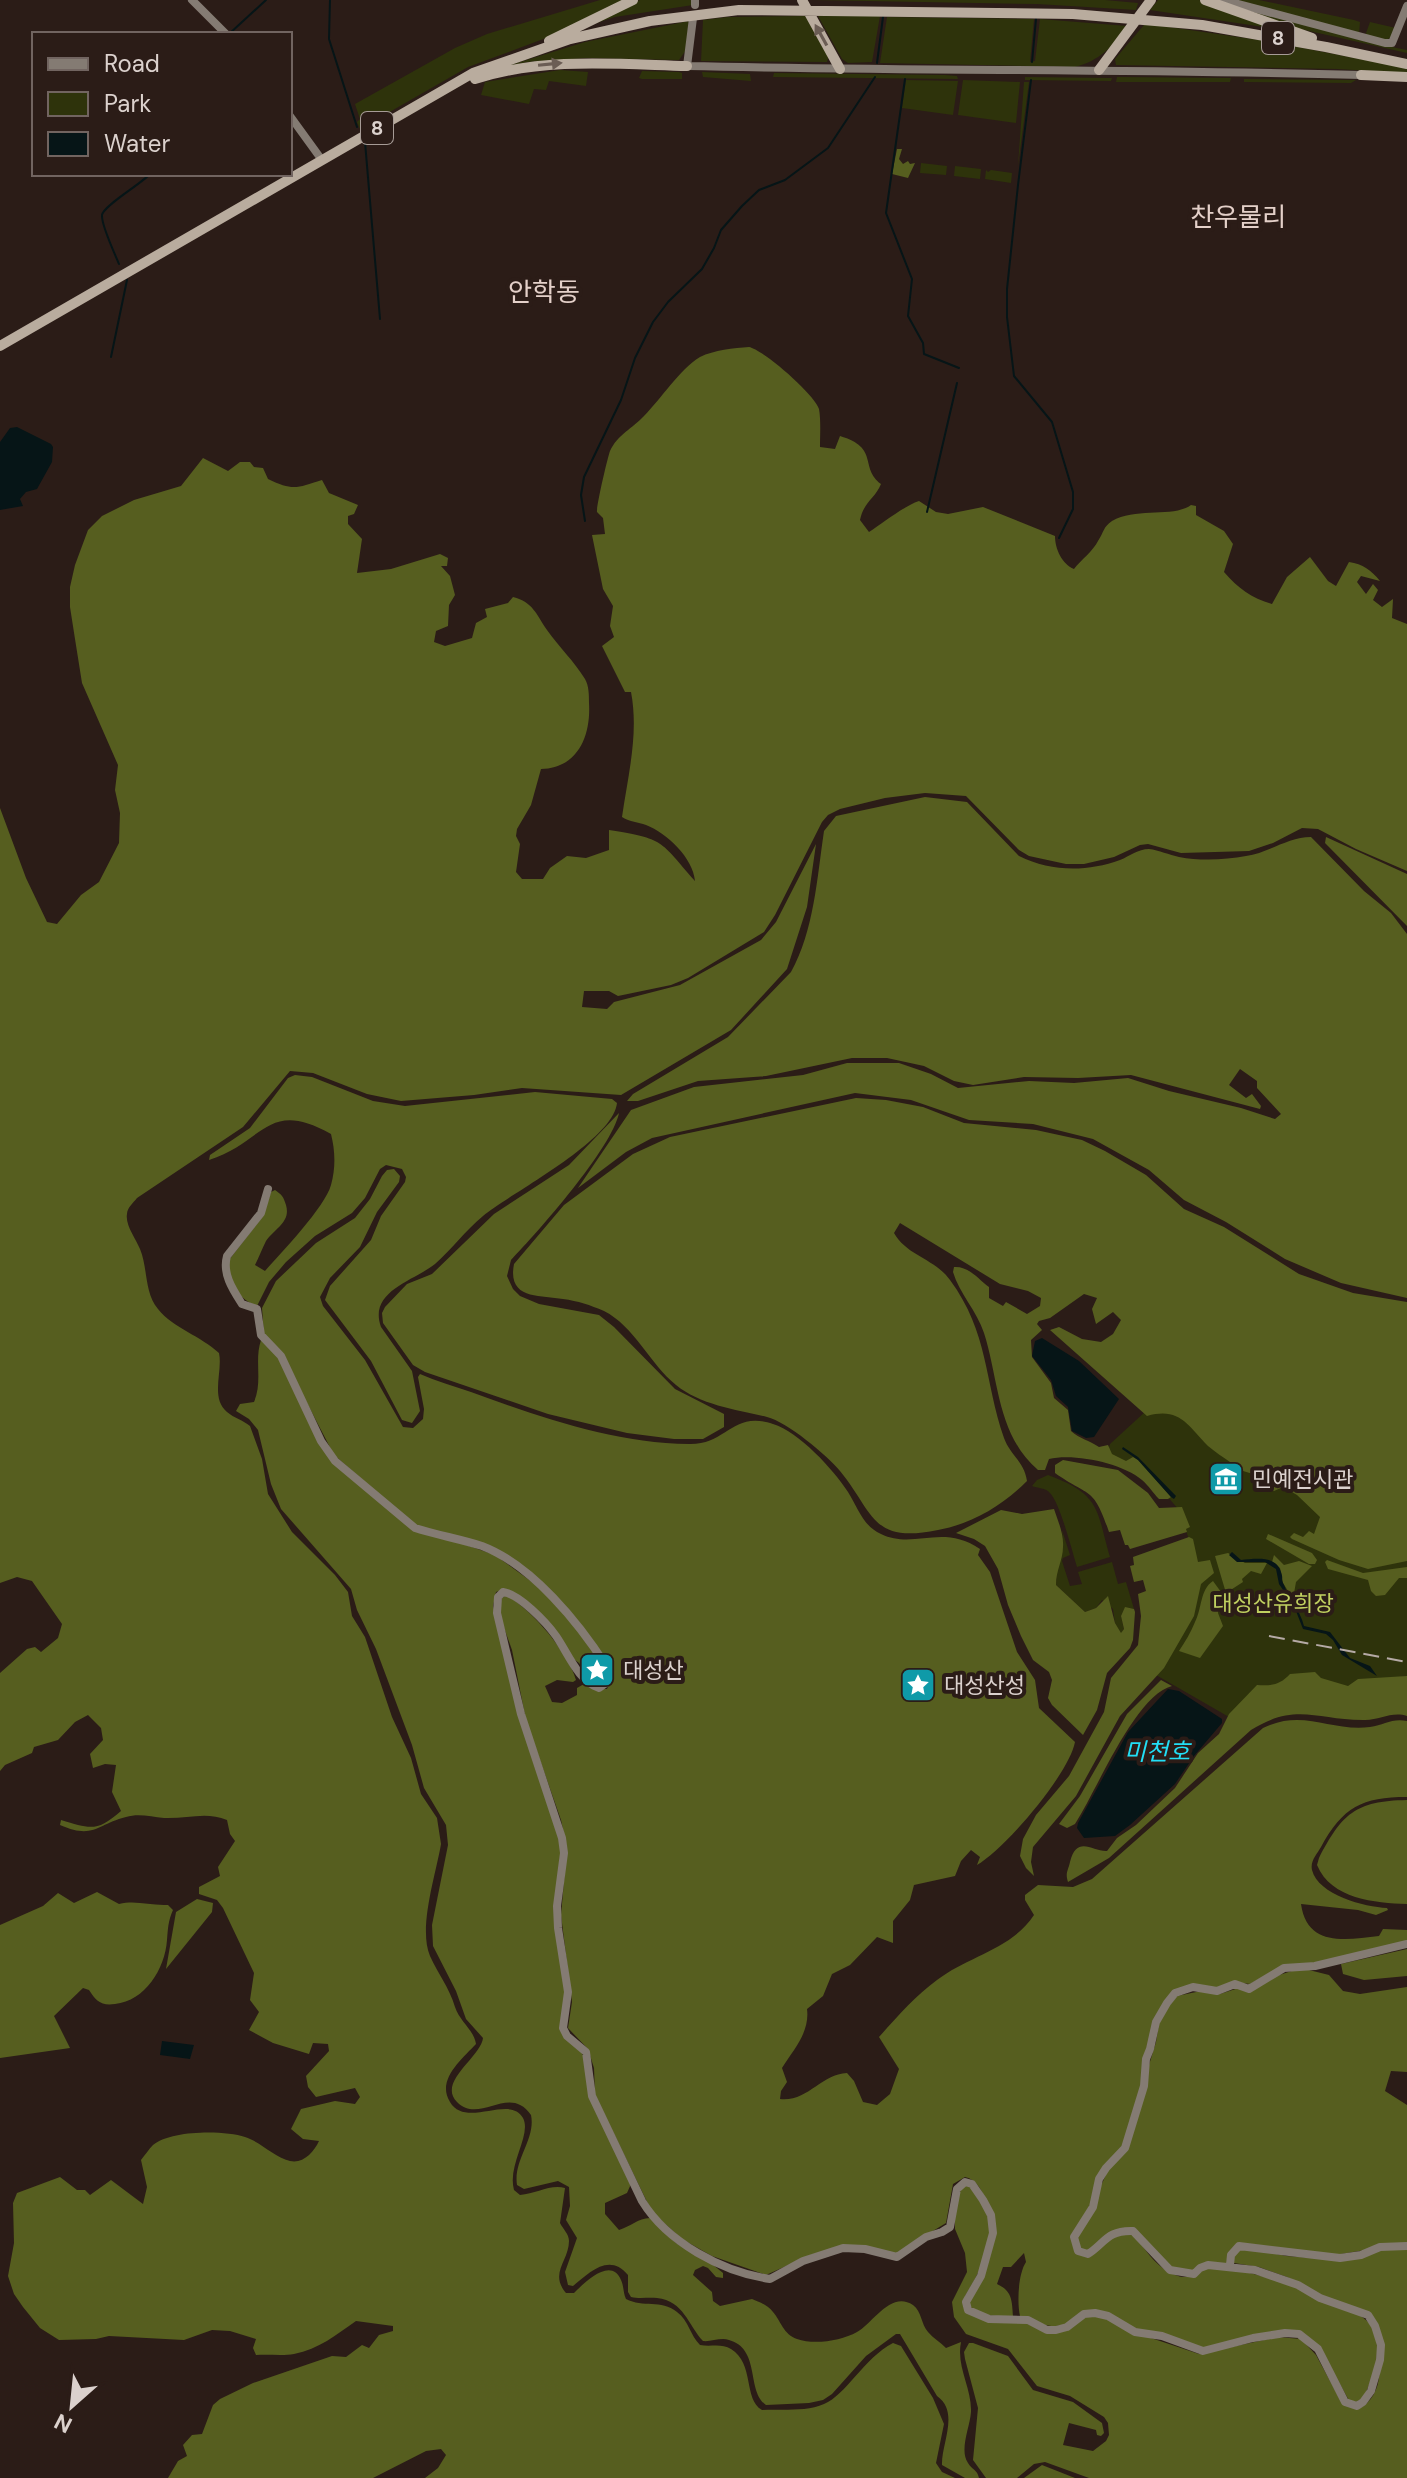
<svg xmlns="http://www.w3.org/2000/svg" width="1407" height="2478" viewBox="0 0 1407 2478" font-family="'DM Sans','Noto Sans KR',sans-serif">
<rect width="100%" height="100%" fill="#2b1c17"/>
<path fill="#2e330b" d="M 600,0 L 629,0 L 546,38 L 468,67 L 360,129 L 357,122 L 360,119 L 355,104 L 455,48 L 487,34 Z
M 640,0 L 693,0 L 693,5 L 615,17 L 575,30 Z
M 811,0 L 1105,0 L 1138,3 L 1136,10 L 1037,4 Z
M 1158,0 L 1199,0 L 1291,31 L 1150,10 Z
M 1220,0 L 1367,42 L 1407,50 L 1407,53 L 1296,28 Z
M 1233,0 L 1259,0 L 1354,20 L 1360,22 L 1359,34 Z
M 806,16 L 829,55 L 827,62 L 701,61 L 703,20 L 728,17 Z
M 818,16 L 880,16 L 872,62 L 848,63 L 842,59 Z
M 887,17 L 1034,19 L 1030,62 L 1035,61 L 1040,19 L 1127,26 C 1114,46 1099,61 1075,67 L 880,63 Z
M 689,21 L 686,50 L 679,60 L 587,58 L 527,62 L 494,70 L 585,42 Z
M 1370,22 L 1396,28 L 1393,36 L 1386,40 L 1365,36 Z
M 1148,24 L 1266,41 L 1407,68 L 1407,73 L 1337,69 L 1116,65 L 1115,59 L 1144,25 Z
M 560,70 L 588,72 L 586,86 L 549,81 L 546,90 L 534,89 L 529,104 L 481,95 L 485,82 Z
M 642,71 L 679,72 L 682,73 L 682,79 L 642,79 L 639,78 Z
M 702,72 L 750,74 L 751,81 L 703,77 Z
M 774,73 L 945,75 L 957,76 L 958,79 L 773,77 Z
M 1025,77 L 1112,78 L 1111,81 L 1025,80 Z
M 1117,77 L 1231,78 L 1230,82 L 1116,82 Z
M 1244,79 L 1356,80 L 1351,83 L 1244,82 Z
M 906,80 L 958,81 L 953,115 L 902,108 Z
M 963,80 L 1020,82 L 1016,123 L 958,115 Z
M 1024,82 L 1029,82 L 1018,166 Z
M 921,163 L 947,166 L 946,175 L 920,173 Z
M 955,166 L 981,169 L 980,179 L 954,176 Z
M 986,170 L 988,172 L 991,170 L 1012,173 L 1011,183 L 985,179 Z
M 1162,1410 L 1180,1416 L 1407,1558 L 1407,1676 L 1348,1687 L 1285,1681 L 1229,1717 L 1156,1675 L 1196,1560 L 1179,1510 L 1138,1462 L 1126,1462 L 1107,1453 L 1110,1444 L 1146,1411 Z
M 1048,1475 C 1102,1495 1096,1510 1110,1557 L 1077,1567 C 1072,1551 1060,1503 1050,1493 C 1046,1488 1037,1488 1032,1486 L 1037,1480 Z
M 1062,1530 L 1070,1555 L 1063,1558 L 1062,1561 L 1070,1586 L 1082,1584 L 1078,1572 L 1112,1562 L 1118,1584 L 1126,1582 L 1134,1609 L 1125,1608 L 1121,1616 L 1124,1629 L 1121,1634 L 1115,1623 L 1113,1609 L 1102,1600 L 1096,1608 L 1085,1612 L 1056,1585 C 1056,1565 1064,1550 1062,1530 Z"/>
<path fill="#565e1f" d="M 897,149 L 902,149 L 899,159 L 903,164 L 908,161 L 910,164 L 915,163 L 908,178 L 892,174 Z
M 749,347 C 764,350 815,395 819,409 C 821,420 820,435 820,447 L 835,449 L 840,436 C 880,448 859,467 881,484 C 875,499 864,501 860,520 L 869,532 C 883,523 904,506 919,501 L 936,512 L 948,514 L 983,507 L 1055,536 C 1055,549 1062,564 1074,569 C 1081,560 1093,551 1098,541 C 1104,532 1103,527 1112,521 C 1137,507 1173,518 1191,505 L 1196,506 L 1196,515 L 1224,531 L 1233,544 L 1224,572 C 1238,588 1251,598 1272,604 L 1287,577 L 1310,557 L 1328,581 L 1336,586 L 1349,562 C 1363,564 1371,570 1380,581 L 1361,576 L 1357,582 L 1366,594 L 1373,584 L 1378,590 L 1373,600 L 1382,607 L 1393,599 L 1392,618 L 1407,624 L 1407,871 L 1356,849 L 1318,829 L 1302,828 L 1273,843 L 1249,851 L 1181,853 L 1148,844 L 1140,845 L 1114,857 L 1084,864 L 1066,864 L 1029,856 L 1019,850 L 966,796 L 925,793 L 885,798 L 840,809 L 828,815 L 822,822 L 775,915 L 764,932 L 688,978 L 671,985 L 618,996 L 609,991 L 584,991 L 582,1007 L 607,1009 L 614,1002 L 680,985 L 761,940 L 776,922 L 816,844 L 807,907 L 787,969 L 731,1030 L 621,1095 L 522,1088 L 474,1095 L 401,1101 L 367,1094 L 313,1073 L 290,1071 L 243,1127 L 137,1198 C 133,1203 127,1208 127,1214 C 125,1225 136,1239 140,1249 C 148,1268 144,1292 158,1309 C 173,1328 201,1336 219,1353 C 223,1371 210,1398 227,1412 C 234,1418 243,1420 250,1426 L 262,1459 L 268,1494 L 292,1532 L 335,1575 L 348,1592 L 352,1616 L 365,1637 L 392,1717 L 411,1758 L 421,1794 L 437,1818 L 441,1844 C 436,1874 418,1928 430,1956 C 438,1974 449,1987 455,2007 C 460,2022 474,2030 476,2044 C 462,2059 436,2080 450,2102 C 466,2129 510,2094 523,2118 C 532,2135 507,2165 514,2190 L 520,2195 C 536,2194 550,2184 565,2188 L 560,2223 C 563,2229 569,2234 569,2241 C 569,2261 549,2273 566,2293 L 574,2293 C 584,2283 611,2256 621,2280 C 624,2286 623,2293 626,2299 C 643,2308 661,2299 677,2312 C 689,2321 690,2335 700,2345 C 711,2347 722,2343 731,2349 C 755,2364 743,2399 762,2410 C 781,2409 806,2412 824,2404 C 846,2395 864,2358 893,2343 L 901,2346 L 933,2398 L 944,2424 L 936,2463 L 942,2472 L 955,2478 L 425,2478 L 438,2468 L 446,2455 L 441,2449 L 426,2451 L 373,2478 L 168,2478 L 178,2461 L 187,2456 L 183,2445 L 192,2435 L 202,2434 L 213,2405 L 220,2399 L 253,2383 L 332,2356 L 346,2357 L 362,2345 L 369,2348 L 379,2335 L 393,2331 L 393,2326 L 356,2321 C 336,2335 319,2349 294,2354 C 283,2356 268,2354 256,2355 L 253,2348 L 256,2339 L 230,2331 L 212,2330 L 184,2340 L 109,2336 L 96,2339 L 59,2340 L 40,2328 L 23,2307 L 14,2294 L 8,2276 L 14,2243 L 13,2203 L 17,2193 L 60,2177 L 77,2190 L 85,2190 L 90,2195 L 111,2180 L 143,2204 L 147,2187 L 141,2160 C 145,2155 149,2149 153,2145 C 171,2130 224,2130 245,2137 C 261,2142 274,2157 290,2161 C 303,2164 314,2152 319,2141 L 303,2139 L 291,2129 L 301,2109 L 335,2101 L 355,2104 L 360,2097 L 355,2088 L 316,2097 L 308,2087 L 306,2076 L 329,2051 L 328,2044 L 313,2043 L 309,2054 L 273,2043 L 249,2030 L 259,2012 L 250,2000 L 254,1973 L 223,1908 L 217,1900 L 199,1894 L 199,1887 L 220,1876 L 218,1867 L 235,1841 L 230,1834 L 227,1820 C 206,1811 187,1819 164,1818 C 151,1817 139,1813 126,1817 C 97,1824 94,1840 60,1825 L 61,1820 C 91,1829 97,1832 121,1811 L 112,1792 L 116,1765 L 105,1764 L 93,1768 L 90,1754 L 103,1740 L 101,1728 L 88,1715 L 75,1722 L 58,1740 L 34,1747 L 32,1753 L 5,1765 L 0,1771 L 0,1673 L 27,1649 L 35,1647 L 41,1652 L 58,1638 L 62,1624 L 32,1581 L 17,1577 L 0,1583 L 0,808 L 26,878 L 47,922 L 57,924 L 81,895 L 99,882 L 119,843 L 120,813 L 115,790 L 118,765 L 82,683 L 75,639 L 70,607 L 70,587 L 75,565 L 88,530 L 102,516 L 134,500 L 181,486 L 203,458 L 228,471 L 240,462 L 250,462 L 254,467 L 263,468 L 268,479 C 293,491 297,488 322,480 L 329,493 L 358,505 L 354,514 L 348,516 L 348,524 L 362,539 L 357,573 L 391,569 L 440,554 L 448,558 L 447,566 L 441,566 L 450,576 L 455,595 L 449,605 L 448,626 L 436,631 L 434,642 L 445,646 L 472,638 L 476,623 L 487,617 L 485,609 L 508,603 L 513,597 C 533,602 536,614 547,630 C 559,647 574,661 585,679 C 589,686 589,695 589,703 C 591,736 578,768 541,769 L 531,805 L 517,829 L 516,836 L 520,844 L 516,872 L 522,879 L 543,879 L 550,868 L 567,856 L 586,858 L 609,850 L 609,830 C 665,839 659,840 695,881 C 693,858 667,833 646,825 C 638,822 630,822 622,817 C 628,775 639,734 631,692 L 625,692 L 602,646 L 614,637 L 610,626 L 613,606 L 603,589 L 592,535 L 605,534 L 603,518 L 597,512 C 596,507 608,456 610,451 C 618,434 632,429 644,416 C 661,399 679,370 700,357 C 714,350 734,348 749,347 Z
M 925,797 L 967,802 L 1019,856 C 1051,872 1087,872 1120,860 C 1130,856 1138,849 1149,849 C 1159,850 1169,855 1179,857 C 1200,861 1225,860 1246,856 C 1268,853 1288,837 1311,837 L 1364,891 L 1391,913 L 1407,934 L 1407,1298 L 1341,1283 L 1285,1259 L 1226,1222 L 1184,1200 L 1149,1170 L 1093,1139 L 1033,1124 L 969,1120 L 911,1100 L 855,1093 L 652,1138 L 626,1152 L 578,1188 L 631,1110 L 694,1087 L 803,1075 L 847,1063 L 899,1063 L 931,1074 L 958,1088 L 1029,1081 L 1074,1083 L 1128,1078 L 1169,1091 L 1241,1108 L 1275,1119 L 1281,1114 L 1257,1088 L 1257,1081 L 1240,1069 L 1229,1085 L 1246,1098 L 1252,1094 L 1261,1106 L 1260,1109 L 1131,1075 L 1078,1078 L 1024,1077 L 973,1085 L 954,1081 L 924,1066 L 887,1058 L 852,1058 L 766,1076 L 698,1081 L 638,1101 L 627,1101 L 633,1094 L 728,1037 L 791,972 C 814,931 817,878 824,831 L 836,816 Z
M 1326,837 L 1407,874 L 1407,926 L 1325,843 Z
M 295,1075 L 312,1077 L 373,1101 L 405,1106 L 535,1092 L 612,1099 L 617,1103 C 613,1141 511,1193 483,1216 C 465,1231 452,1249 435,1264 C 414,1281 368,1291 381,1327 L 412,1371 L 420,1411 L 412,1423 L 402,1420 L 371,1361 L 325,1300 L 330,1286 L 371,1240 L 381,1216 L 405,1182 L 406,1177 L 402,1169 L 386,1165 L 380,1169 L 365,1198 L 352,1213 L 315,1236 L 286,1262 L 269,1282 L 257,1306 C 237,1299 228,1281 229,1260 L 263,1216 L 271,1192 L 275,1190 C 282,1195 283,1196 286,1205 C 291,1222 275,1228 266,1241 C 262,1249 259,1257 255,1265 L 265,1271 C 281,1253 325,1207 331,1185 C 336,1167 335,1150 331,1134 C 267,1098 265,1142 209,1160 L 210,1155 L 250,1128 L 288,1078 Z
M 856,1098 L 886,1100 L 923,1107 L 964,1123 L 1036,1130 L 1082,1140 L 1105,1151 L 1146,1175 L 1184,1209 L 1224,1227 L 1299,1274 L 1353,1293 L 1407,1302 L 1407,1561 L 1368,1569 L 1339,1560 L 1292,1539 L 1290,1537 L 1294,1533 L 1303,1537 L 1309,1531 L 1314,1534 L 1320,1517 L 1297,1495 L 1283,1487 L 1274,1491 L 1264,1486 L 1266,1478 L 1230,1467 L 1230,1462 C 1223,1457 1215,1452 1208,1446 C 1187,1425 1180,1407 1147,1416 L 1050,1330 L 1059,1327 L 1082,1339 L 1101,1342 L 1113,1334 L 1121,1320 L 1113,1312 L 1096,1324 L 1092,1309 L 1097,1298 L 1084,1294 L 1050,1318 L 1039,1321 L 1037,1324 L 1042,1330 L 1031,1340 L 1032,1357 L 1051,1383 L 1054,1398 L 1068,1410 L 1071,1431 C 1080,1439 1089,1440 1099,1447 L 1108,1445 L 1112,1454 L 1126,1461 L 1133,1457 L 1138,1460 L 1171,1497 L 1168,1499 L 1159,1499 C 1153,1493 1149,1486 1142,1480 C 1122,1463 1074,1453 1049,1459 L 1045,1470 L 1038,1470 C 997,1435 999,1380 984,1333 C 977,1311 959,1293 953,1272 L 954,1267 C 969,1266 978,1279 989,1287 L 989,1298 L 1003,1306 L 1006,1302 L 1027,1314 L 1040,1306 L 1041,1298 L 1028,1291 L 1000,1284 L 900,1223 L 894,1233 C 907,1256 934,1258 950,1280 C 989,1333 984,1380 1004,1438 C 1010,1455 1024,1461 1027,1481 C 1003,1505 972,1524 938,1530 C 870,1544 874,1512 840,1471 C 827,1455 787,1422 767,1417 C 738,1410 700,1405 676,1385 C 650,1364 634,1326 604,1311 C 590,1305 578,1301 563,1299 C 540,1295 507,1300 514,1264 L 564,1205 L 633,1154 L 670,1137 Z
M 619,1113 C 612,1148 538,1232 511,1260 L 507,1276 L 513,1289 L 520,1296 L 539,1304 L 599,1315 L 614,1327 L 675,1389 L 724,1414 L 724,1427 L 703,1439 L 674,1439 L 627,1433 L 548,1414 L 425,1372 L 413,1365 L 383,1323 L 382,1313 L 385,1307 L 407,1284 L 432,1274 L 494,1214 L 569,1165 Z
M 394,1169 L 400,1176 L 399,1182 L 377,1212 L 360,1247 L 330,1278 L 320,1297 L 323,1306 L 365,1360 L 403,1427 L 413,1428 L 423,1419 L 424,1409 L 418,1377 L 420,1374 C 436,1381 454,1386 471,1392 C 540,1417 614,1443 689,1444 C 727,1445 732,1410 773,1424 C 799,1432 833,1469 848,1492 C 858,1508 863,1526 881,1534 C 914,1550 942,1523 980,1549 L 978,1555 L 990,1572 L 1017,1652 L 1035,1680 L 1039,1708 L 1075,1742 C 1069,1774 1005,1849 977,1865 L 980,1857 L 971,1850 L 961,1861 L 955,1876 L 914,1885 L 910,1900 L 893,1921 L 893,1943 L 877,1937 L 850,1965 L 832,1974 L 823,1996 L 807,2009 C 810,2032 794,2049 782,2068 L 787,2082 L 781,2091 L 780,2099 C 808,2102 821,2074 847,2073 L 854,2081 L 863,2102 L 877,2105 L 890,2094 L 899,2069 L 879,2037 C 897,2017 915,1996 937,1980 C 968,1956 1012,1949 1034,1915 L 1025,1900 L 1025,1895 L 1038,1885 L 1073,1887 L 1092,1879 L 1263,1728 C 1303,1708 1331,1732 1370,1727 C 1384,1725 1392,1718 1407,1721 L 1407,1797 C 1362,1797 1343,1807 1321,1847 C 1317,1854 1310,1861 1312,1870 C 1318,1895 1365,1907 1387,1908 L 1388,1910 L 1376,1915 L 1358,1910 L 1301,1904 C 1307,1947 1345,1940 1379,1936 L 1383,1929 L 1407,1930 L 1407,1942 L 1318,1964 L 1284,1965 L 1250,1984 L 1235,1982 L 1221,1988 L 1201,1986 L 1166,2001 L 1123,2147 L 1113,2157 L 1090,2205 L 1072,2235 L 1080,2255 C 1095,2247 1117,2229 1135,2236 C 1144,2248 1155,2265 1169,2272 C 1191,2284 1192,2271 1208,2268 C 1236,2263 1362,2304 1373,2328 C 1383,2352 1373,2377 1363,2399 L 1351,2404 L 1336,2377 L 1301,2333 L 1205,2349 L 1141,2331 L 1096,2311 C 1060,2328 1058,2332 1020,2316 C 1017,2303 1018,2274 1026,2262 L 1024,2253 L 1011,2267 L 1003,2267 L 997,2284 C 1012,2291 1012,2300 1013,2316 C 996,2316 978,2318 967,2303 C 988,2267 1004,2240 985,2198 C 980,2188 977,2180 965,2177 L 953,2184 L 946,2223 L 895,2254 L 872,2249 L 813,2254 L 766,2275 L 712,2256 L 682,2239 L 652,2212 L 595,2095 L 594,2068 L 588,2049 L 568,2028 L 572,2002 L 561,1915 L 567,1848 L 561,1820 L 526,1720 L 512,1650 L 498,1611 L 502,1598 L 507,1595 C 532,1611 568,1651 576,1680 L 573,1682 L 557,1680 L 545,1686 L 552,1702 L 562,1703 L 577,1695 L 577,1688 L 584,1684 L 592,1689 L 607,1689 L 612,1676 L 583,1629 L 498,1551 L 415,1525 L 334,1455 L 306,1401 L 264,1335 L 262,1308 L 276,1281 L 316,1243 L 355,1218 L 370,1199 L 382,1176 L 387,1170 Z
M 261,1340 L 274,1352 L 282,1364 L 323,1448 L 405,1524 L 495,1555 L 547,1593 L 597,1655 L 606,1672 L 603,1682 L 597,1684 L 590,1681 L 579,1663 L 571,1657 L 557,1634 L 504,1589 L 496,1592 L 493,1606 L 561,1845 L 556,1902 L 565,1991 L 561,2029 L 580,2049 L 585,2060 L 589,2080 L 631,2184 L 627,2193 L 605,2203 L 605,2214 L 619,2230 C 630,2227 638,2218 650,2218 L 676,2243 L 706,2259 L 723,2273 L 723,2278 L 716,2277 L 708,2268 L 703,2266 L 695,2270 L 693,2275 L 712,2292 L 713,2301 L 720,2306 L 752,2299 C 759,2302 768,2305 773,2312 C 781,2321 783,2334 797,2339 C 814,2345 841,2341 857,2332 C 873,2323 891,2290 913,2305 C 922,2312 921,2324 928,2332 C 933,2338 940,2342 946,2348 L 961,2342 C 956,2367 972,2388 971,2412 C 970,2427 959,2450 968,2463 C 972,2470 977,2469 979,2478 L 965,2478 L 942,2465 C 941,2444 960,2412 937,2396 L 900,2334 L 896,2334 L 866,2356 L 832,2394 L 823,2400 L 809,2403 L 766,2405 C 746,2391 761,2349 729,2340 C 721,2337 711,2342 703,2341 C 688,2325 684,2301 657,2298 C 648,2297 640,2299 631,2297 L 628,2292 L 628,2275 C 609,2252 589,2273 573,2286 L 568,2285 L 565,2272 L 577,2238 L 566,2220 L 570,2206 L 569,2187 L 558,2181 L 524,2189 L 517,2185 C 513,2160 536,2139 531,2115 C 509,2083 480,2125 457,2102 C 437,2082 481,2057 483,2038 L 466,2019 L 456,1991 L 433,1946 L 432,1925 L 448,1845 L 446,1825 L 424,1788 L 412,1745 L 376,1649 L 357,1610 L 351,1589 L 281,1509 L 271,1484 L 258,1430 L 249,1419 L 236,1411 L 240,1404 L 254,1402 C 263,1381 254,1361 261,1340 Z
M 1063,1460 L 1118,1470 L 1148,1493 L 1159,1508 L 1182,1507 L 1190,1527 L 1186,1529 L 1187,1532 L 1130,1549 L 1128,1545 L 1125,1545 L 1120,1530 L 1109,1532 C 1093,1485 1090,1498 1055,1473 L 1055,1465 Z
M 1054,1509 C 1058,1521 1064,1534 1063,1547 C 1063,1560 1056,1570 1056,1585 L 1085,1612 L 1096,1608 L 1108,1596 L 1115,1623 L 1121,1633 L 1124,1629 L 1121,1616 L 1125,1607 L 1134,1609 L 1135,1612 L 1133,1640 L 1130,1648 L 1107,1673 L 1097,1710 L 1083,1735 L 1052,1705 L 1048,1698 L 1052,1680 L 1049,1672 L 1033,1660 L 1021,1636 L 1008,1605 L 998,1569 L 985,1546 L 974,1539 L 956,1533 L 1001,1510 L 1022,1514 Z
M 1268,1534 L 1312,1553 L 1317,1560 L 1315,1564 L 1309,1564 L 1266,1539 Z
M 1189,1537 L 1193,1539 L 1198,1562 L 1210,1560 L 1214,1573 L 1201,1584 L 1194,1616 L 1164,1668 L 1120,1716 L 1076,1796 L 1033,1847 L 1031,1862 L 1034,1876 L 1026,1868 L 1020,1856 L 1023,1839 L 1036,1815 L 1069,1776 L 1104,1712 L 1111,1678 L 1138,1645 L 1141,1616 L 1138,1594 L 1146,1591 L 1143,1580 L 1134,1582 L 1130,1566 L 1134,1565 L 1133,1557 Z
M 1228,1553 L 1245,1563 L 1267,1563 L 1261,1574 L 1251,1571 L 1242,1579 L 1243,1582 L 1226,1593 L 1215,1556 Z
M 1274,1555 L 1284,1565 L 1299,1561 L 1312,1566 L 1296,1582 L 1293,1599 L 1283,1583 L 1280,1568 L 1272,1562 Z
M 1327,1560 L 1363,1573 L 1407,1567 L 1407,1578 L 1399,1578 L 1385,1595 L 1376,1596 L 1371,1591 L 1368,1580 L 1328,1569 L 1325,1562 Z
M 1213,1581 L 1221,1592 L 1218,1613 L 1223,1626 L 1200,1658 L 1179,1651 C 1185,1642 1191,1632 1195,1622 C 1202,1609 1200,1589 1213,1581 Z
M 1315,1672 L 1321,1678 L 1348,1686 L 1358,1679 L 1407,1676 L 1407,1716 C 1391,1711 1379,1721 1363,1720 C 1316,1720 1296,1702 1251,1730 L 1109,1858 L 1068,1882 C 1065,1873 1068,1871 1070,1862 C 1077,1834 1093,1852 1107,1851 L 1117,1838 L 1136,1825 L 1175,1788 L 1198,1753 L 1219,1734 L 1229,1714 L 1257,1685 C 1271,1686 1280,1685 1290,1674 Z
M 1161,1680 L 1172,1686 C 1135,1695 1096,1792 1075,1824 L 1067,1828 L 1059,1824 L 1080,1796 L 1127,1714 Z
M 1407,1800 L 1407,1904 C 1375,1903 1331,1899 1317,1865 L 1319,1858 C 1342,1814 1355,1801 1407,1800 Z
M 97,1892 L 119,1904 C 137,1900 150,1906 168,1905 L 173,1910 C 168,1921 168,1929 167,1940 C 165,1969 145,2001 115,2004 C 101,2006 96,2001 89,1990 L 83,1988 L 54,2016 L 70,2048 L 0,2058 L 0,1925 L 43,1906 L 58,1893 L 74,1903 Z
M 197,1899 L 213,1903 L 212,1912 L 166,1969 L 176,1912 Z
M 1407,1949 L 1407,1976 L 1364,1980 L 1343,1974 L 1341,1964 Z
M 1301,1968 L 1329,1975 L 1343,1991 L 1360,1994 L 1407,1987 L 1407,2072 L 1391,2071 L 1385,2091 L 1407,2105 L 1407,2243 L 1335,2255 L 1242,2243 L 1227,2263 L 1193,2271 L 1172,2269 L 1130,2228 L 1089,2250 L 1081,2251 L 1077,2239 L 1109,2168 L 1121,2157 L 1156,2042 L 1160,2018 L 1177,1996 L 1201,1991 L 1220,1994 Z
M 963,2185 L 971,2187 C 979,2199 989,2212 991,2226 C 993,2247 976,2279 965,2296 L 974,2316 L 1019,2321 L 1051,2332 L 1087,2315 L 1097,2315 L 1145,2336 L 1199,2354 L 1278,2337 L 1301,2339 L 1316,2355 L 1342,2403 L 1362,2407 C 1391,2387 1377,2344 1371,2316 L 1321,2295 L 1287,2277 L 1259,2267 L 1234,2263 L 1232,2260 L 1237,2249 L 1255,2249 L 1286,2256 L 1341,2260 L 1382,2250 L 1407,2248 L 1407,2478 L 1089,2478 L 1045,2462 L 1034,2464 L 1017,2478 L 986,2478 L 973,2460 L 978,2408 L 965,2359 L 964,2352 L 969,2343 L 973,2343 L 1008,2356 L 1033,2390 L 1073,2402 L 1102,2423 L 1104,2433 L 1101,2436 L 1097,2435 L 1096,2430 L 1069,2423 L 1063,2445 L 1093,2451 L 1106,2441 L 1109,2435 L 1108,2423 L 1104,2417 L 1070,2396 L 1037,2386 L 1008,2349 L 966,2334 L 954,2317 L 952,2302 L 967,2272 L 965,2253 L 955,2229 L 955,2203 Z
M 1042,2465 L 1075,2478 L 1024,2478 Z"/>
<path fill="#061517" d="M 17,427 L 51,444 L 53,447 L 52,462 L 37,489 L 26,492 L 20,499 L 23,506 L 0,510 L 0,442 L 10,428 Z
M 1042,1338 L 1079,1361 L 1119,1399 L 1094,1437 L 1086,1438 L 1072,1431 L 1068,1407 L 1056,1396 L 1051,1380 L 1032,1356 L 1035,1341 Z
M 1123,1447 L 1138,1457 L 1176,1496 L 1174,1499 L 1171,1497 L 1138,1460 L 1122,1449 Z
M 1232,1552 L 1241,1560 C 1255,1559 1276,1555 1281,1572 C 1284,1581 1280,1577 1284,1585 C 1290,1600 1300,1610 1304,1626 L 1330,1632 L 1350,1658 L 1370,1666 L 1377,1676 L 1342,1655 L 1333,1640 L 1326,1634 L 1303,1629 L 1294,1606 L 1279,1584 L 1276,1569 L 1265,1562 L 1237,1562 L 1229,1555 Z
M 1168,1689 L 1179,1691 L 1222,1719 L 1222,1723 L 1194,1756 L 1175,1784 L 1130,1825 L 1115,1836 L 1084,1838 L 1077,1828 L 1078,1823 L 1128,1732 Z
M 162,2041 L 194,2045 L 190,2059 L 160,2055 Z"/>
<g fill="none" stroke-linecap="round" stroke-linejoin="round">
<path stroke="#061517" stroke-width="2" d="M 330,0 L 329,39 L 357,127
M 229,34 L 266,0
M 1032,62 L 1036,19
M 877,63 L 883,17
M 905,79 L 886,213 L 912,279 L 908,316 L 923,343 L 924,354 L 959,368
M 1031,80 L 1018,185 L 1007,289 L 1007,317 L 1014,376 L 1052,422 L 1073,492 L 1073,509 L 1059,538
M 365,142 L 380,319
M 119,264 C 115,254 101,225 102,215 C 103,206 141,184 150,174
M 111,357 L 127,280
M 927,512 L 957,383
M 585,521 L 581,495 L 584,477 L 621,400 L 635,358 L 653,322 L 668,302 L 702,269 L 714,248 L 721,230 L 742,206 L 759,190 L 785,180 L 828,148 L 875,77"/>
<path stroke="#847b73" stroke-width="8" d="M 192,0 L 226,34
M 1223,0 L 1385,43 L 1392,43 L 1407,6
M 695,5 L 695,0
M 693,18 L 687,66 C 911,71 1136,69 1361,75
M 290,116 L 319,156
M 268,1189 L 261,1213 L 227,1256 C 222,1274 233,1290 242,1304 L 257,1309 L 261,1335 L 281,1356 L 321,1441 L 335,1461 L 415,1528 C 437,1535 460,1539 482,1546 C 532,1565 579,1623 607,1667 L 609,1676 L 606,1683 L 599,1688 C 578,1681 568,1653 556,1636 C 546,1622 519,1594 503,1592 L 498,1597 L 497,1613 L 521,1714 L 562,1838 L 564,1853 L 557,1906 L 558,1928 L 568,1992 L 563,2028 L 567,2036 L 586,2052 L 592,2096 L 642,2201 C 667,2242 722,2272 770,2279 L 803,2261 L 843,2248 L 865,2249 L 897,2257 L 926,2237 L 942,2232 L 950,2227 L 957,2189 L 965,2182 L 972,2184 L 983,2200 L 991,2215 L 993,2233 L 981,2276 L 966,2302 L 968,2310 L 989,2319 L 1028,2320 L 1047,2330 L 1056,2330 L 1067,2327 L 1084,2314 L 1095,2313 L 1108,2316 L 1135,2332 L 1162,2336 L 1203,2351 L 1253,2338 L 1285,2333 L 1299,2334 L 1318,2349 L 1345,2402 L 1357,2406 L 1363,2402 L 1371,2391 L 1380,2360 L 1381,2345 L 1375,2326 L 1368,2315 L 1320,2298 L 1298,2285 L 1255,2270 L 1208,2265 L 1200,2268 L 1194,2274 L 1170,2270 L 1133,2231 C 1107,2230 1105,2243 1088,2254 L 1078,2251 L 1074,2237 L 1093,2207 L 1099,2179 L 1106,2168 L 1125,2148 L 1144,2086 L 1146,2059 L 1150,2049 L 1156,2022 L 1167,2003 L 1175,1993 L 1193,1987 L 1217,1991 L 1235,1984 L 1249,1989 L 1284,1968 L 1315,1966 L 1407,1944
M 1230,2265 L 1231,2255 L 1239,2246 L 1340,2258 L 1361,2255 L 1380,2247 L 1407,2246"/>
<path stroke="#b9ac9e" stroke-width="10" d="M 802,0 L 840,69
M 1205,0 L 1312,38
M 549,41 L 633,0
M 1099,70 L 1151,0
M 1361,75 L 1407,77
M 475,79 C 544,57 615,64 687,66
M 0,346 L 473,73 L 570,39 L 650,21 L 739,10 L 1073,14 L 1202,25 L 1326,47 L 1407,64"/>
<path stroke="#b5aaa6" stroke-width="2" stroke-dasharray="16 8" stroke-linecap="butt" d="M 1269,1636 L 1407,1662"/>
</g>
<defs><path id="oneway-solid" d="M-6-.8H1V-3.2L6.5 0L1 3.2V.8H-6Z" transform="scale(2)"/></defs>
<g fill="#6b5d54">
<use href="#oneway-solid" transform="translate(821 35) rotate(-119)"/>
<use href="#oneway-solid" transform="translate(550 64) rotate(-6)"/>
</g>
<defs>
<g id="museum-square" transform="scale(1.8)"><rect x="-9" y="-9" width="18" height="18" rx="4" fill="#0f9aa8" stroke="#2b1c17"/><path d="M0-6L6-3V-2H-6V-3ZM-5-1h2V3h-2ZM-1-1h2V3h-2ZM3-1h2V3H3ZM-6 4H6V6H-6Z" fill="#fff"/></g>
<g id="sight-square" transform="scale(1.8)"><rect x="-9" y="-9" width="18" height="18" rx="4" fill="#0f9aa8" stroke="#2b1c17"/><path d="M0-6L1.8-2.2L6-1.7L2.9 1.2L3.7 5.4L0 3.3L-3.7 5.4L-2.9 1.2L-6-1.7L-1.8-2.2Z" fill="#fff"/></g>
</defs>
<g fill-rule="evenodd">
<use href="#museum-square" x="1226" y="1479"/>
<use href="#sight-square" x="597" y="1670"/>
<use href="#sight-square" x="918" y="1685"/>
</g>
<g text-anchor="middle" stroke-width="8" stroke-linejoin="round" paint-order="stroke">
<g fill="#2b1c17" stroke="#a69b96" stroke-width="2">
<rect x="1262" y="22" width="32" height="32" rx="6"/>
<rect x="361" y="112" width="32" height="32" rx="6"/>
</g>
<g font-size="20" font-weight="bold" fill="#dbd1cd">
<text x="1278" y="45">8</text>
<text x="377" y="135">8</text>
</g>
<g font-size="22" fill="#dbd1cd" stroke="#2b1c17" text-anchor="start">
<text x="1252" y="1487">민예전시관</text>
<text x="623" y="1678">대성산</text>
<text x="944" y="1693">대성산성</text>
</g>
<g font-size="22" fill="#c0d060" stroke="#2b1c17">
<text x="1273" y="1611">대성산유희장</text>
</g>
<g font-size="24" font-style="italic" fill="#22def5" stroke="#2b1c17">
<text x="1157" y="1760">미천호</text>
</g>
<g font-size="26" fill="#e4d0c9" stroke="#2b1c17">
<text x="1238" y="226">찬우물리</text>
<text x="544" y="301">안학동</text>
</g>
</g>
<rect x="32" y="32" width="260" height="144" fill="#2b1c17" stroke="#716460" stroke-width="2"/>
<rect x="48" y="58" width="40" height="12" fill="#847b73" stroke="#716460" stroke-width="2"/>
<text x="104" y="72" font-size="24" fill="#dbd1cd">Road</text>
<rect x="48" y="92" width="40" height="24" fill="#2e330b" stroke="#716460" stroke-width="2"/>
<text x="104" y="112" font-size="24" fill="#dbd1cd">Park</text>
<rect x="48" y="132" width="40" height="24" fill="#061517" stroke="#716460" stroke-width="2"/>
<text x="104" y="152" font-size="24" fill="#dbd1cd">Water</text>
<g transform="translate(72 2406) rotate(207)" stroke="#2b1c17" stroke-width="6" paint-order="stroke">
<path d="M0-6L14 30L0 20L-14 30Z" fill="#dbd1cd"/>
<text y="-12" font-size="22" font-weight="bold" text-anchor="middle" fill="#dbd1cd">N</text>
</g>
</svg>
